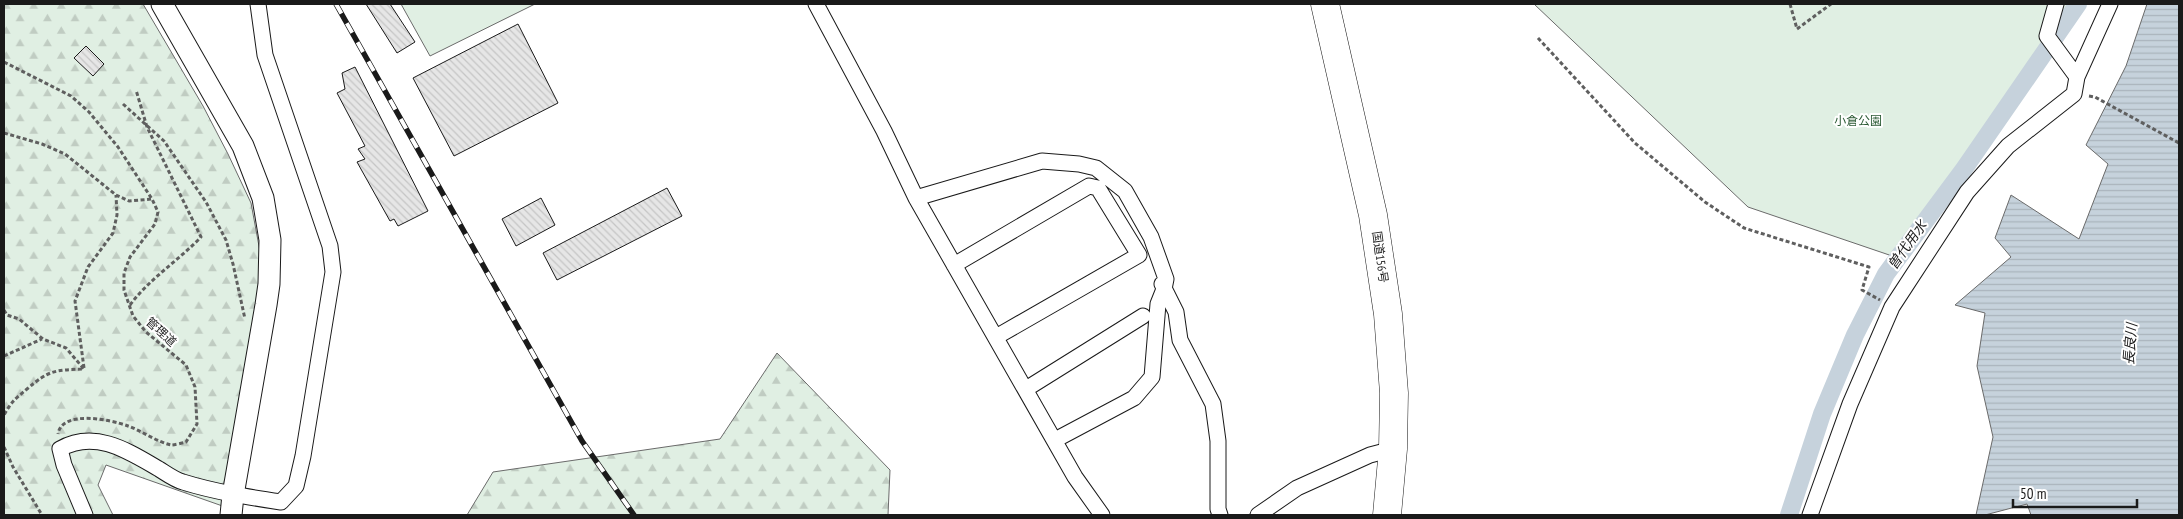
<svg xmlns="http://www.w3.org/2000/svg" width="2183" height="519" viewBox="0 0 2183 519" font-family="'PT Sans Narrow','Noto Sans JP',sans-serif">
<defs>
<pattern id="forest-firs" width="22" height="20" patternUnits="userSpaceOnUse" patternTransform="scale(1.25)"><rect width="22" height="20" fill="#e0efe3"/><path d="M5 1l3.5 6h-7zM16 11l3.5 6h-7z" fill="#c0ccc2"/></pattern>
<pattern id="water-rules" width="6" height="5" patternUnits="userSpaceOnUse" patternTransform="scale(1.25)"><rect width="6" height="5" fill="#c6d2dc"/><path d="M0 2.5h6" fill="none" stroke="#aab4bc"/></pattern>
<pattern id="building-back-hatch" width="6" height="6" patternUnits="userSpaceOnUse" patternTransform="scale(1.25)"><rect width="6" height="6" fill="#e6e6e6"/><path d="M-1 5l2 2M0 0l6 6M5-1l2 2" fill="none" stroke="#c5c5c5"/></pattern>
</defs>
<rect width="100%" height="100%" fill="#fff"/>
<path fill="url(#forest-firs)" stroke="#6a6a6a" d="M 4,4 L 143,4 L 203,106 L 228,154 L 251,203 L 261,257 L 257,311 L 231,509 L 106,465 L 98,485 L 113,515 L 4,515 Z
M 777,353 L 890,470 L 888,515 L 467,515 L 493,472 L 720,439 Z"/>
<path fill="#e0efe3" stroke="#6a6a6a" d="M 401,4 L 535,4 L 430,56 Z
M 1534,4 L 2074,4 L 2076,20 L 1904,260 L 1748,207 Z"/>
<path fill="url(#water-rules)" stroke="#6a6a6a" d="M 2147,4 L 2179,4 L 2179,515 L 2031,515 L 2027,504 L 1985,515 L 1976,515 L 1993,437 L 1977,366 L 1985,313 L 1955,305 L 2011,257 L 1995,238 L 2011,195 L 2079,239 L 2108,164 L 2086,145 L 2126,66 Z"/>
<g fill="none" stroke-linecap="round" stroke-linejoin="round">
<path stroke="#c6d2dc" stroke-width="18" d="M 1789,515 L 1822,414 L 1855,335 L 1886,274 L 1964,169 L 2078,4"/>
</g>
<path fill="url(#building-back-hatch)" stroke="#1a1a1a" d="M 366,4 L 390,4 L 415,42 L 397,53 Z
M 518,24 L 558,103 L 454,156 L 413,78 Z
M 86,46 L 104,64 L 93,76 L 74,58 Z
M 355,67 L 428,211 L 398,226 L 394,219 L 390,221 L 357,162 L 365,159 L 358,149 L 365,146 L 337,93 L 345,89 L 342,73 Z
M 667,188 L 682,216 L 557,280 L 543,253 Z
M 541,198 L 555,225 L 516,246 L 502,219 Z"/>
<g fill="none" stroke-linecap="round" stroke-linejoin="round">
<g stroke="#1a1a1a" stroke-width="17">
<path id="street" d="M 816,4 L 884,131 L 916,198 L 1075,477 L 1102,515
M 2056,4 L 2047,36 L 2077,77
M 916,198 L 1042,161 L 1079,164 L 1096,168 L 1125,191 L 1151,237 L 1166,279 L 1164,289 L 1158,304 L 1152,377 L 1134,398 L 1055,440
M 954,265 L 1089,186 L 1098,188 L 1139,255 L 996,337
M 1162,284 L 1176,312 L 1180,340 L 1213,404 L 1218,441 L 1218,509 L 1220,515
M 1026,389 L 1143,316
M 85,515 L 64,465 L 60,449 C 95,429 128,451 159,469 C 167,474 175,480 183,482 C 215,492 248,497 281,502 L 296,486 L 303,456 L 333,272 L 330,246 L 265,55 L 258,4
M 1258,515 L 1297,488 L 1370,455 L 1393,449
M 1810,515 L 1850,404 L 1892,307 L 1967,192 L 2008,146 L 2074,94 L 2077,77 L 2110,4"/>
</g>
<g stroke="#1a1a1a" stroke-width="23">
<path id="secondary" d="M 162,4 L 243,146 L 263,198 L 270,240 L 269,284 L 266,305 L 233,495 L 231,515"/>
</g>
<g stroke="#1a1a1a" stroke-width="29">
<path id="highway" d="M 1325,4 L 1373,215 L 1388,314 L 1394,393 L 1393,449 L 1387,515"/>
</g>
<path stroke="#5f5f5f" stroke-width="3" stroke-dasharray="4 2.5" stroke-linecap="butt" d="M 1790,4 L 1797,29 L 1831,4
M 1538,38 L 1635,143 L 1705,202 L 1744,228 L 1869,267 L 1862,290 L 1880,300
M 4,62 L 71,96 L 89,112 L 118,147 L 152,199 L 158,212 L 155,224 L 130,257 L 124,273 L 124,290 L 133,316 L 146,332 L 186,365 L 195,387 L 197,424 L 186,442 C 182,443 175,445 171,445 C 157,442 142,431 128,426 C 112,420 62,409 58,434
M 2089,96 L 2095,97 L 2179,143
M 123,104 L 164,141 L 206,202 L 226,240 L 233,264 L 245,319
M 4,133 L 42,144 L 65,154 L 116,195 L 129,201 L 152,199
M 130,305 C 149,279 178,261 201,237 L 147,127 L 136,90
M 4,310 L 7,315 L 19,319 L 43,339 L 66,348 L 84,369 C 55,370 49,370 27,389 C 14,400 12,401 4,415
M 4,356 L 42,339
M 84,368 L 75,301 L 88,267 L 113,233 L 117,215 L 116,195
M 4,447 L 13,467 L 42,515"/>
<use href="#street" stroke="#fff" stroke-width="15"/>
<use href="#secondary" stroke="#fff" stroke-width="21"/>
<use href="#highway" stroke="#fff" stroke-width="28"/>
<g stroke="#1a1a1a" stroke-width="5.5">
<path id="rail" d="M 336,4 L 582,441 L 634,515"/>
</g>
<use href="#rail" stroke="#fff" stroke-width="4" stroke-dasharray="11" stroke-linecap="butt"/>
</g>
<g text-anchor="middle" stroke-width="4" stroke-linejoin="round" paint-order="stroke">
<g font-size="12" fill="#2b5a34" stroke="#fff">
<text x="1858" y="125">小倉公園</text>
</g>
<g font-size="12" fill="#1a1a1a" stroke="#fff">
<text transform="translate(1380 257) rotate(82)" y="4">国道156号</text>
<text transform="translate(161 332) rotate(43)" y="4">管理道</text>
</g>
<g font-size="14" font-style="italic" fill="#1a1a1a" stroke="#fff">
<text transform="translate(1907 245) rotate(-55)" y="5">曽代用水</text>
<text transform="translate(2130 344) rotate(-85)" y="5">長良川</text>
</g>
</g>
<rect width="2183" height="519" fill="none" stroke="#1a1a1a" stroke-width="10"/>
<path d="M2013 499v8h124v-8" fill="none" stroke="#1a1a1a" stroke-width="2.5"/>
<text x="2020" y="499" font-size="15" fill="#1a1a1a" stroke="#ffffff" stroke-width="4" paint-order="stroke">50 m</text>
</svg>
